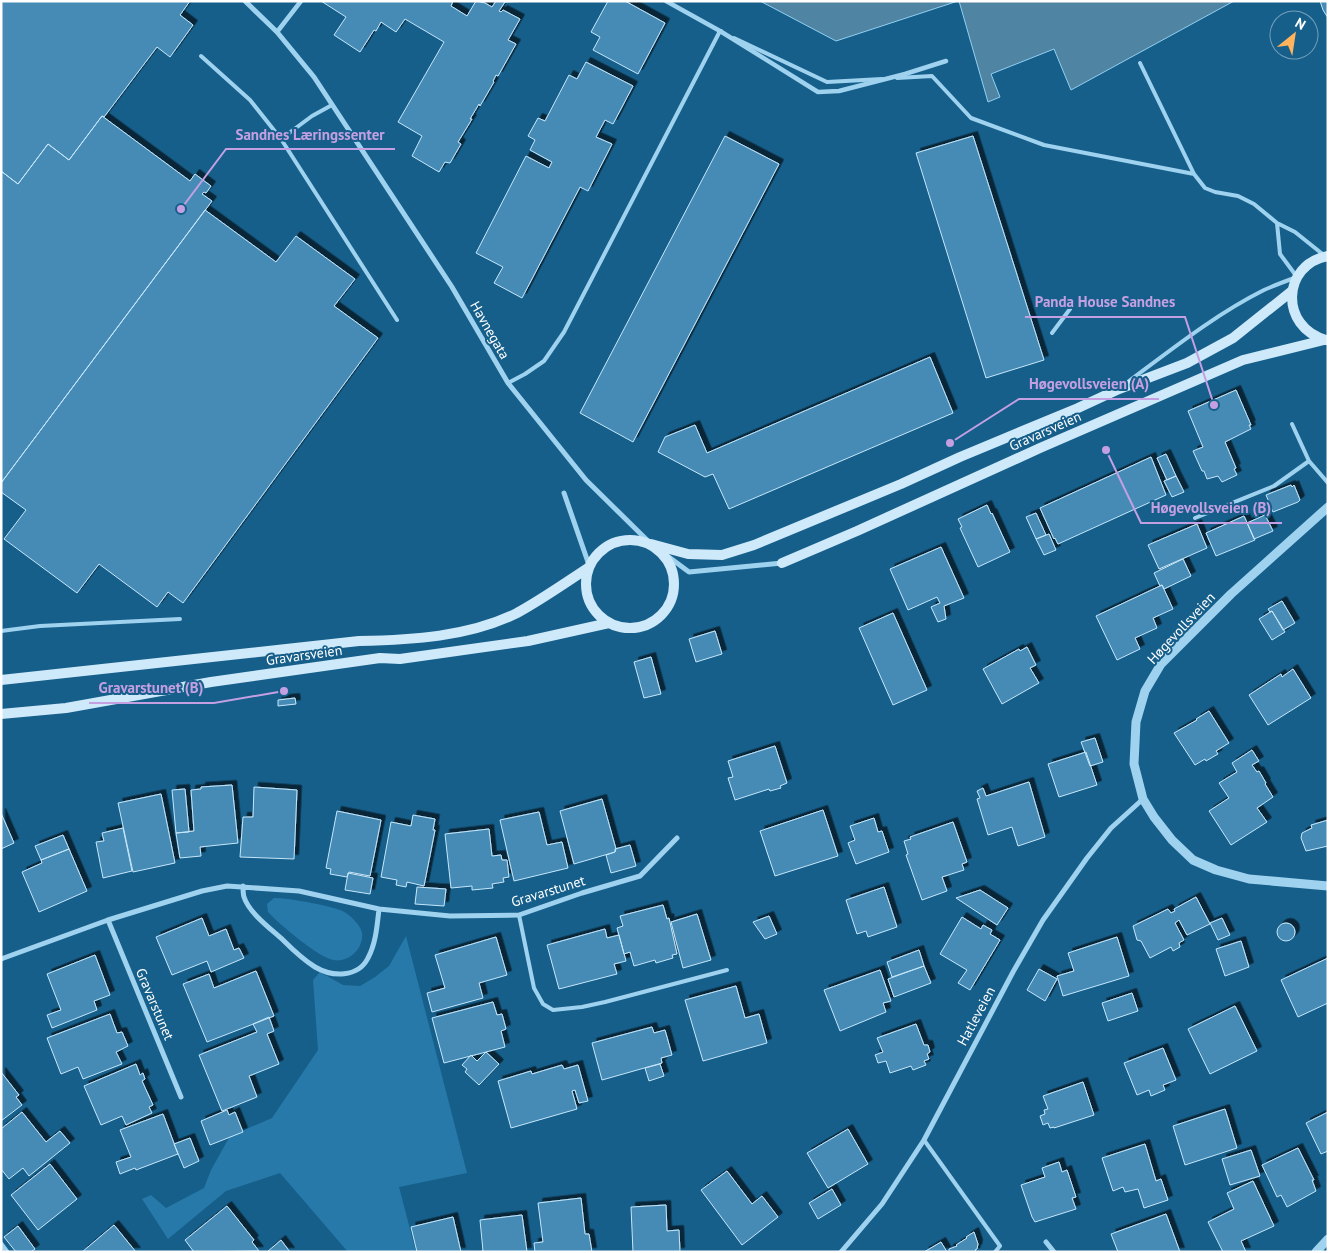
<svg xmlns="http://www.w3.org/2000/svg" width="1329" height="1253" viewBox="0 0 1329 1253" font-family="'PT Sans',sans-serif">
<defs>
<filter id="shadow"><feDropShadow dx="4.5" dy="-4.5" stdDeviation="0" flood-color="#0009"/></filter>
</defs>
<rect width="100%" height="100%" fill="#165f8b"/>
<path fill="#2679a8" d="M 274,898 C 287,898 337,906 346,913 C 352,917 361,926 362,933 C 364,949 348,963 333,960 C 318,957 279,924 268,912 L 267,904 Z
M 406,936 L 467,1173 L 399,1187 L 416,1252 L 348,1252 L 280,1173 L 226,1191 L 168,1239 L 142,1199 L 151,1195 L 166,1208 L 204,1188 L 211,1170 L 230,1136 L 272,1118 L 318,1050 L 313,980 L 320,972 L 343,985 L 360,986 L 375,977 L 389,966 Z"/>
<path fill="#5084a3" stroke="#92d0f2" d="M 760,1 L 958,1 L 836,41 Z
M 959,1 L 1234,1 L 1071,90 L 1054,49 L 991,74 L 1000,97 L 988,102 Z"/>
<path fill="#448bb6" stroke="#c6e7fb" filter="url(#shadow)" d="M 1,1 L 190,1 L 180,15 L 193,25 L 170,57 L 157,47 L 104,117 L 102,116 L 69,160 L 48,144 L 18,184 L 1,171 Z
M 321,1 L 453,1 L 451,6 L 467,16 L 476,1 L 485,3 L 492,7 L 496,1 L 535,1 L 505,2 L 499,11 L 501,12 L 503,10 L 520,19 L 508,40 L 516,44 L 498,76 L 496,75 L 493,81 L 494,82 L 480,106 L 479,104 L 470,119 L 472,119 L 458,142 L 461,144 L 450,163 L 445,162 L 439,172 L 412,156 L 422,136 L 398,122 L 444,42 L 405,19 L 396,32 L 381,22 L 376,31 L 374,30 L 360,52 L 334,35 L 346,17 Z
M 608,1 L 625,1 L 665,23 L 638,74 L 593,50 L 600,37 L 591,32 Z
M 1320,1 L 1328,1 L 1328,18 L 1323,10 Z
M 586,62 L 633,86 L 613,124 L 605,120 L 596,137 L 612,144 L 588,191 L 580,187 L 522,298 L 494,283 L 503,267 L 476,253 L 526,156 L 549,168 L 552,162 L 530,150 L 535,140 L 528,136 L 538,118 L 545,121 L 569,75 L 577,79 Z
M 102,116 L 190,181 L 195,174 L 211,186 L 206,193 L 204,192 L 202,194 L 212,201 L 1,483 L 1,171 L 18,184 L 48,144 L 69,160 Z
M 725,136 L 779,164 L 633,442 L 580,413 Z
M 973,136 L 1044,360 L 986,378 L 916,153 Z
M 205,210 L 276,262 L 296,236 L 355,279 L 334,306 L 378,338 L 183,603 L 168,592 L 157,607 L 99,564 L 77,593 L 4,539 L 26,510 L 1,492 L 1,483 Z
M 930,357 L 953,413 L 729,509 L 713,474 L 705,477 L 658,452 L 665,437 L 695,425 L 707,453 Z
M 1236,390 L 1251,425 L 1249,425 L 1251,429 L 1225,442 L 1236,468 L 1234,469 L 1237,475 L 1222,482 L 1218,476 L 1207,479 L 1204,471 L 1202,471 L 1193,451 L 1203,447 L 1188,411 Z
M 1166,454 L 1176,476 L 1167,480 L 1157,458 Z
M 1151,457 L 1166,495 L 1058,544 L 1055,538 L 1054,539 L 1040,508 Z
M 1176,476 L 1184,492 L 1172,497 L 1164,481 Z
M 1291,485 L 1292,487 L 1294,485 L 1300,500 L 1298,502 L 1273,512 L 1266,495 Z
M 987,505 L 991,514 L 992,513 L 1010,552 L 978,567 L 960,528 L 962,527 L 958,519 Z
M 1036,513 L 1046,535 L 1036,539 L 1026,517 Z
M 1265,515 L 1273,531 L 1254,539 L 1247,523 Z
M 1244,516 L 1255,540 L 1216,556 L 1206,533 Z
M 1197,524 L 1207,548 L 1159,569 L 1148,545 Z
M 1049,534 L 1056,550 L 1044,555 L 1036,539 Z
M 941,547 L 964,598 L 944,606 L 946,619 L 938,622 L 931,607 L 940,603 L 937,597 L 908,610 L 890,569 Z
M 1183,559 L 1191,576 L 1164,589 L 1162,585 L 1160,586 L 1154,573 Z
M 1162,585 L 1173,609 L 1153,618 L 1157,628 L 1135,638 L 1140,649 L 1117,660 L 1096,616 Z
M 1282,601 L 1295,623 L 1283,630 L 1272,611 L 1270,612 L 1268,609 Z
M 1272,611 L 1285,632 L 1272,640 L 1259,619 Z
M 893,613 L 927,690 L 893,705 L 859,628 Z
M 715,631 L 722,654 L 696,662 L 689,639 Z
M 1027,647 L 1036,665 L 1030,668 L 1039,683 L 1002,704 L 983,669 L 1019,649 L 1020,651 Z
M 651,657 L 661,694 L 644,698 L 634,662 Z
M 1293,669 L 1311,698 L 1268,725 L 1249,695 L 1281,674 L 1282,677 Z
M 295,698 L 296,704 L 278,706 L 278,700 Z
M 1209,711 L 1229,743 L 1216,751 L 1218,754 L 1206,761 L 1205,759 L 1195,765 L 1174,733 L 1197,720 L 1196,719 Z
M 1095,738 L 1103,762 L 1090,766 L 1081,742 Z
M 775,746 L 787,783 L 780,786 L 781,788 L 770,791 L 769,789 L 735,800 L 728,778 L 733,777 L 728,761 Z
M 1252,750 L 1259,761 L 1252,765 L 1257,772 L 1259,771 L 1266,783 L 1265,784 L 1273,797 L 1257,808 L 1267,822 L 1231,845 L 1209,811 L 1229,798 L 1219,783 L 1237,772 L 1232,763 Z
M 1086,752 L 1097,785 L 1059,797 L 1048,764 Z
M 1029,782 L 1045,837 L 1018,846 L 1012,827 L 988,835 L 977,799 L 980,798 L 977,791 L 983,788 L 986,796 Z
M 232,785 L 238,843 L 200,847 L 201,856 L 180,858 L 176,833 L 194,831 L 191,790 L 201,789 L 201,787 Z
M 254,787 L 297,790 L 294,859 L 240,857 L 243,817 L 253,817 Z
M 185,789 L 189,832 L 176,833 L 172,790 Z
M 161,794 L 175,863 L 133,872 L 118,803 Z
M 602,799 L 616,849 L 615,852 L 574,864 L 560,811 Z
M 823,810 L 838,856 L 775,876 L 760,831 Z
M 337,811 L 381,820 L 370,876 L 349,872 L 347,877 L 330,874 L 331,869 L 326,868 Z
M 539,812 L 547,845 L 562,842 L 568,868 L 514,881 L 500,820 Z
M 1,813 L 14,843 L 1,849 Z
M 413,815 L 435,819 L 433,830 L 435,830 L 424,886 L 407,882 L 406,887 L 396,885 L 397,880 L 381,877 L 391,822 L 411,826 Z
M 874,818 L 878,832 L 882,831 L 889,852 L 856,864 L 848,843 L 855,840 L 850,826 Z
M 1328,820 L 1328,846 L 1306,851 L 1301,838 L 1302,833 L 1312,828 L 1311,825 Z
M 953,822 L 967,862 L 962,864 L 964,870 L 942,877 L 947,891 L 922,900 L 906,855 L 908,854 L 904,841 L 911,839 L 910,837 Z
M 123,828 L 132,871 L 103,878 L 96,842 L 104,841 L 102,833 Z
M 489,829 L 492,856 L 501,855 L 502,860 L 507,860 L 509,877 L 503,878 L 504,882 L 492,884 L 493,888 L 472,890 L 472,886 L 451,888 L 445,834 Z
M 63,835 L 69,849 L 41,860 L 35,846 Z
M 630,845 L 636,866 L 611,873 L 606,855 L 615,852 L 615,849 Z
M 69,849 L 87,891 L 39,912 L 22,872 L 42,863 L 41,860 Z
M 348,873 L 373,878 L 370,894 L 345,890 Z
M 417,887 L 446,889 L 444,906 L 415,904 Z
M 884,887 L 897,927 L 868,937 L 866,931 L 857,934 L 846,900 Z
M 980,890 L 1008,908 L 997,925 L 956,898 Z
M 1196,897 L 1210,924 L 1187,935 L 1179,920 L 1175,923 L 1184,940 L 1179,943 L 1180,947 L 1173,951 L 1171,947 L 1150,958 L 1141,941 L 1137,940 L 1133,926 L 1168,909 L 1171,913 L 1175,911 L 1174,909 Z
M 663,905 L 667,919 L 669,918 L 677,954 L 672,955 L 673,958 L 656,963 L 655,960 L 634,966 L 630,952 L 624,954 L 617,928 L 623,926 L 620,916 Z
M 697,914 L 711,960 L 683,968 L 671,922 Z
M 769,916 L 777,934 L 765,939 L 753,922 Z
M 962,917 L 981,929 L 983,925 L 992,930 L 990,934 L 1000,940 L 970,990 L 958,983 L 967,970 L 940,954 Z
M 202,918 L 209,936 L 226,929 L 234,950 L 239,948 L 244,958 L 211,972 L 207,961 L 172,975 L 156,937 Z
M 1222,918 L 1230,935 L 1218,940 L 1210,923 Z
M1277 932a9 9 0 1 1 18 0a9 9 0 1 1-18 0Z
M 605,929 L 607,938 L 619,935 L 626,961 L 614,964 L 617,974 L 559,989 L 547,945 Z
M 496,937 L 507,975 L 479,983 L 483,998 L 432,1012 L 427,993 L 445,988 L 435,955 Z
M 1117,937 L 1129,976 L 1063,996 L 1057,976 L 1074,971 L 1068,953 Z
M 1241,941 L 1249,967 L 1225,976 L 1216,949 Z
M 919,950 L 924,966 L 892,977 L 887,962 Z
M 95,955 L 110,995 L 94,1001 L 97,1010 L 52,1028 L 47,1015 L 61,1010 L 47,974 Z
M 1328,958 L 1328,1003 L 1298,1017 L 1281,980 Z
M 924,966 L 931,983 L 894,997 L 888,979 Z
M 1039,969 L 1057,979 L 1045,1001 L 1027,990 Z
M 880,970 L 891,1001 L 883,1003 L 886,1012 L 840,1031 L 824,990 Z
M 256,971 L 274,1016 L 207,1042 L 183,984 L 209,974 L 214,988 Z
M 736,986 L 745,1018 L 759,1014 L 767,1043 L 703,1061 L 685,1000 Z
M 1132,993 L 1138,1011 L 1108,1021 L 1102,1003 Z
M 493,1002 L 497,1015 L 502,1014 L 506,1029 L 501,1031 L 505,1047 L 444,1063 L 432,1018 Z
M 1235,1006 L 1257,1051 L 1210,1074 L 1188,1029 Z
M 110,1014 L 117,1033 L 122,1032 L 128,1046 L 116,1052 L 122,1064 L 83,1079 L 78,1067 L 61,1074 L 47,1038 Z
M 269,1017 L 274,1031 L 267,1034 L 279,1064 L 249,1076 L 257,1097 L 222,1111 L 199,1055 L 257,1032 L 253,1024 Z
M 916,1024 L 924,1045 L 928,1045 L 930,1052 L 927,1054 L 929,1059 L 924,1061 L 926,1065 L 913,1070 L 911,1066 L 890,1073 L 886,1061 L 878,1063 L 876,1057 L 875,1055 L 883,1052 L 877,1038 Z
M 652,1027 L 654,1033 L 665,1030 L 672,1055 L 661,1058 L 662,1063 L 602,1080 L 592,1043 Z
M 1163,1048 L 1176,1080 L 1163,1085 L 1165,1090 L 1151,1096 L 1149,1090 L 1137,1095 L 1124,1063 Z
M 486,1052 L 499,1064 L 479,1085 L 465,1072 L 467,1069 L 462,1065 L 471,1055 L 477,1061 Z
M 136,1064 L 140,1075 L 143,1073 L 145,1079 L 142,1081 L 153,1105 L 149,1107 L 152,1113 L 126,1125 L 122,1116 L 101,1125 L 84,1086 Z
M 660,1064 L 664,1076 L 649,1081 L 645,1068 Z
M 562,1065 L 564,1069 L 578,1065 L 588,1101 L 579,1103 L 575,1090 L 572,1091 L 577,1109 L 511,1128 L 498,1081 L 531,1071 L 532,1074 Z
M 1,1072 L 19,1095 L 16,1097 L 22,1105 L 1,1121 Z
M 1083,1082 L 1094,1115 L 1054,1128 L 1054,1127 L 1050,1128 L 1048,1123 L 1043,1125 L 1040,1116 L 1045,1114 L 1044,1110 L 1048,1109 L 1043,1096 Z
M 1225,1109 L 1237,1148 L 1185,1165 L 1173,1126 Z
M 227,1110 L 229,1115 L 235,1112 L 243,1132 L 210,1145 L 201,1121 Z
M 22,1112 L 46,1142 L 60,1131 L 70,1143 L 29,1176 L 23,1168 L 9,1179 L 1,1169 L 1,1129 Z
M 1328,1112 L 1328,1151 L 1321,1154 L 1306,1123 Z
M 163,1114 L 178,1154 L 136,1170 L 135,1168 L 120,1174 L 116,1162 L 131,1157 L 120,1130 Z
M 848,1129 L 868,1164 L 828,1188 L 807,1153 Z
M 190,1138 L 199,1161 L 184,1168 L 174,1144 Z
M 1145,1144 L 1156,1181 L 1161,1179 L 1168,1200 L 1144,1208 L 1138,1189 L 1125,1192 L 1123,1187 L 1113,1191 L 1102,1158 Z
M 1298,1148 L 1314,1180 L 1312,1180 L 1316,1191 L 1287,1207 L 1281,1195 L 1277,1197 L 1262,1165 Z
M 1251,1150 L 1260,1176 L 1230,1185 L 1222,1159 Z
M 1059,1162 L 1062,1172 L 1067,1170 L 1076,1197 L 1072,1198 L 1076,1209 L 1035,1222 L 1032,1217 L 1021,1185 L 1045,1177 L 1042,1168 Z
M 50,1164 L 77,1199 L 38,1230 L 11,1195 Z
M 727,1171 L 752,1204 L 762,1196 L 778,1217 L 742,1245 L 701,1190 Z
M 1253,1181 L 1274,1226 L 1241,1241 L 1246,1252 L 1223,1252 L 1208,1222 L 1234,1209 L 1227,1193 Z
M 832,1189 L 841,1205 L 818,1219 L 809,1203 Z
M 581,1198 L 585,1234 L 589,1234 L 592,1252 L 535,1252 L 534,1243 L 543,1242 L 538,1203 Z
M 666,1205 L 667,1231 L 679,1230 L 680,1252 L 633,1252 L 631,1207 Z
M 227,1206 L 254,1240 L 252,1242 L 259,1251 L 194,1252 L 185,1240 Z
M 1166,1214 L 1180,1252 L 1118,1252 L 1111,1234 Z
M 522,1215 L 527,1252 L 479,1252 L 483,1251 L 480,1220 Z
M 453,1217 L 461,1252 L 417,1252 L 411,1227 Z
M 114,1225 L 136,1252 L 82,1252 Z
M 18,1226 L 35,1249 L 31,1252 L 16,1252 L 4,1237 Z
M 974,1232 L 978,1244 L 977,1249 L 975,1250 L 976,1252 L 949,1252 L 949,1249 L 957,1246 L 956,1245 L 967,1238 L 966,1237 Z
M 281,1240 L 290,1252 L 267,1252 Z
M 941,1242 L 947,1252 L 924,1252 Z"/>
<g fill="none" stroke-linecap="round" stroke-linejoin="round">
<path stroke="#9fd2ef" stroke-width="4" d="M 734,38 L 827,82 L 882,79
M 201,56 L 250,100 L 281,139 L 397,320
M 1140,63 L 1194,174 L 1205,188 L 1215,192 L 1238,196 L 1254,204 L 1277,223 L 1295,232 L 1325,256
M 897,78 L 932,76 L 971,118 L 1044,145 L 1194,174
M 281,139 L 312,116 L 332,105
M 1052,333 L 1070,309
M 1129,381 C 1172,349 1216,314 1264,290 C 1275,285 1286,281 1297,277 L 1280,254 L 1277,223
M 508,383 L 525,374 L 544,361 L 564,332 L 720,31 L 721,31
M 1292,424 L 1309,461
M 1195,518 L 1274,486 L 1309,461 L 1328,483
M 1,631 L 40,626 L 180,619
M 519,915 L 534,988 L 543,1004 L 553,1010 L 582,1007 L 605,1002 L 727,970
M 924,1140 L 1000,1246 L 995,1252"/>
<path stroke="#9fd2ef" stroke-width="4.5" d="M 666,1 L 720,31 L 818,92 L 839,91 L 905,74 L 946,61
M 277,32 L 301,1"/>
<path stroke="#9fd2ef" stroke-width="5" d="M 245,1 L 277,32 L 314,77 L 452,287 L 508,383 L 586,480 L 651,544
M 564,493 L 589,565
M 658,549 L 689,572 L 782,563
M 243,886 C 243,889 243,894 244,897 C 249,913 271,929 283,940 C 293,950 302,959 315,967 C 332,977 358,978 368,958 C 376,943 377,926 379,909
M 108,920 L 202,891 L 227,886 L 299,891 L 379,909 L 450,916 L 519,915 L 582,893 L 640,876 L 677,838
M 1,959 L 108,920 L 181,1097
M 1046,1242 L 1054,1252
M 1,1244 L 7,1252
M 841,1252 L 882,1204 L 924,1140 L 1013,972 L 1043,920 L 1087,858 L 1111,828 L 1143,799"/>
<path stroke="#9fd2ef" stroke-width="9" d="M 1328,507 L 1231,594 L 1161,664 L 1145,691 L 1136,722 L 1134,764 L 1143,799 L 1154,817 L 1172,840 L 1193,860 L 1216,870 L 1249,879 L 1328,886
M 1316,1252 L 1328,1239"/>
<path stroke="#cde9fa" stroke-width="10" d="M 1326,340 C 1279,327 1282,264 1328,256
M586 584a44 44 0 1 1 88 0a44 44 0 1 1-88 0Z
M 651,544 L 688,554 L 722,555 L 754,545 L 901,484 L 960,457 L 1078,408 L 1119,389 L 1187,363 L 1233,338 L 1292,291
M 782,563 L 857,531 L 1040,448 L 1243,360 L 1324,340
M 1,680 L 359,641 C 411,640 469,637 517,613 C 541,600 565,583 588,568
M 1,714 L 66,708 L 211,682 L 380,658 L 400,659 L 528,641 L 609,623"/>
</g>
<g text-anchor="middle" stroke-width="4" stroke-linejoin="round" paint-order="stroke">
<g font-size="14" fill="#fff" stroke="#165f8b">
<text transform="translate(490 330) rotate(60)" y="5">Havnegata</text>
<text transform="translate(1045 431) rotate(-24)" y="5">Gravarsveien</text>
<text transform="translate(1181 628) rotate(-47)" y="5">Høgevollsveien</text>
<text transform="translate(304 655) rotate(-8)" y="5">Gravarsveien</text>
<text transform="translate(548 891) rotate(-17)" y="5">Gravarstunet</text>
<text transform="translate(155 1004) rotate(67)" y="5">Gravarstunet</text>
<text transform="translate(976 1016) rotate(-62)" y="5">Hatleveien</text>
</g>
</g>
<path fill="none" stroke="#c4a0e2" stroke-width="2" d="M181 209L226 149H395M1214 405L1185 317H1025M950 443L1019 399H1159M1106 450L1141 523H1282M284 691L214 703H89"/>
<g fill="#c4a0e2" stroke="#165f8b" stroke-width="2">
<circle cx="181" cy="209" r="5"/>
<circle cx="1214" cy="405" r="5"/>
<circle cx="950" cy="443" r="5"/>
<circle cx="1106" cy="450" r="5"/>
<circle cx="284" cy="691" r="5"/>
</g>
<g font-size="15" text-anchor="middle" font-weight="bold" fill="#c4a0e2" stroke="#165f8b" stroke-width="4" stroke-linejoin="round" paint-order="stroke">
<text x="310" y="140">Sandnes Læringssenter</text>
<text x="1105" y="307">Panda House Sandnes</text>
<text x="1089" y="389">Høgevollsveien (A)</text>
<text x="1211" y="513">Høgevollsveien (B)</text>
<text x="151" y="693">Gravarstunet (B)</text>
</g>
<rect width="1329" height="1253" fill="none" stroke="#ffffff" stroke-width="5"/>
<g transform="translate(1294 35) rotate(30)"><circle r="24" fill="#165f8b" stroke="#739fb9"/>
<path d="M0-4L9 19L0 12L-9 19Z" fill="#ffb35d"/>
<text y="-8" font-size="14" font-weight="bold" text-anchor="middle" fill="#ffffff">N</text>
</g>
</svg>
